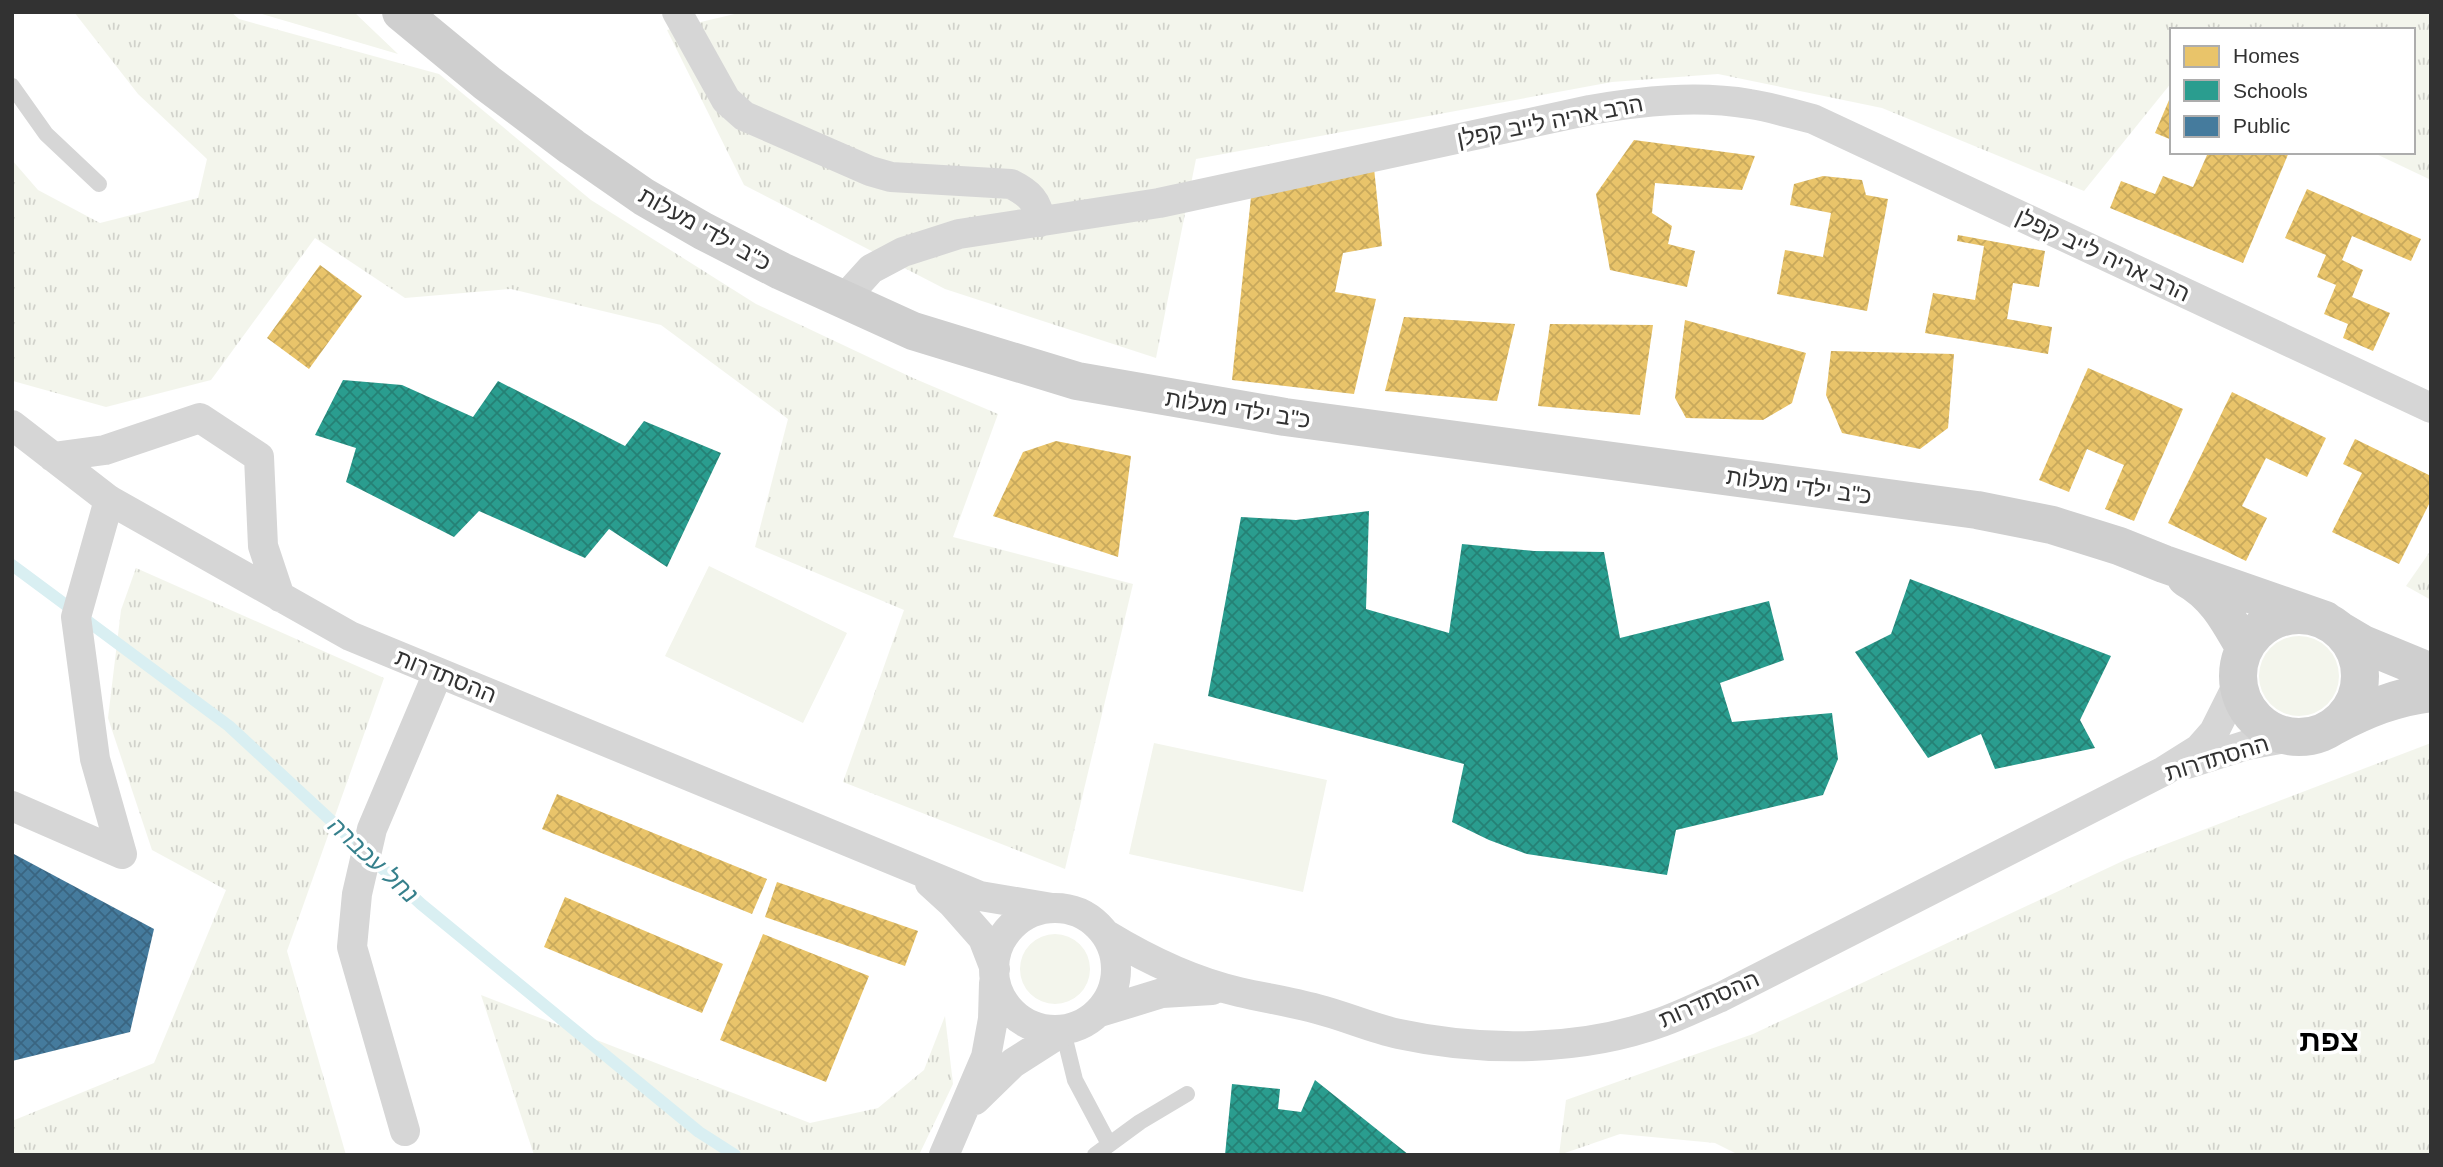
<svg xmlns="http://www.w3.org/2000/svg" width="2443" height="1167" viewBox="0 0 2443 1167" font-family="Arial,Heebo,sans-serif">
<defs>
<pattern id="grass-tufts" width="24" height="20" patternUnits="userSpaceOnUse" patternTransform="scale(1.75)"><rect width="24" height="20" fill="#f3f5ec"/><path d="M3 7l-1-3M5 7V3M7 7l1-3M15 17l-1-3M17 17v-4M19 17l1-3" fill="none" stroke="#d1d2cb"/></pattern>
<pattern id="homes-cross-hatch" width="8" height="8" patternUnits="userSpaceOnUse" patternTransform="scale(1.75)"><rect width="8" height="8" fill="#e9c46a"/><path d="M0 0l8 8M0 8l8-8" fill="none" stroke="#c8a95c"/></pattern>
<pattern id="schools-cross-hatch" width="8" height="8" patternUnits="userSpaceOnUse" patternTransform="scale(1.75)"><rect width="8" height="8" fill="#2a9d8f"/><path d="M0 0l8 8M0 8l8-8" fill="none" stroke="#258175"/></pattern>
<pattern id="public-cross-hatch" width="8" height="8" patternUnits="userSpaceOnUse" patternTransform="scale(1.75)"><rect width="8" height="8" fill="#457b9d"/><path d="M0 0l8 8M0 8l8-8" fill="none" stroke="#3a6581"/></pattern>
</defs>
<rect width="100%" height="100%" fill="#fff"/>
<path fill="url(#grass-tufts)" d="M 74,12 L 231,12 L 239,19 L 439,74 L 591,200 L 756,304 L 913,378 L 998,414 L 953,537 L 1133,584 L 1065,869 L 843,782 L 904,610 L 755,547 L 788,419 L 661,325 L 511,289 L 405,298 L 315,238 L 211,380 L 106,407 L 13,381 L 12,160 L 38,190 L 100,223 L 198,198 L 207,159 L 138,94 Z
M 743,12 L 2431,12 L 2431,180 L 2372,152 L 2413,152 L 2413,30 L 2172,30 L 2172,82 L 2084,191 L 1882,108 L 1718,74 L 1612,82 L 1196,159 L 1156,358 L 945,289 L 744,185 L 667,30 Z
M 2431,550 L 2431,600 L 2406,586 Z
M 136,568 L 384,678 L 287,951 L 346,1155 L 12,1155 L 12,1121 L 154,1063 L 226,890 L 152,850 L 108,718 L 121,610 Z
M 2431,743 L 2431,1155 L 1739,1155 L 1715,1143 L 1620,1134 L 1559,1155 L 1566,1100 L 1753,1034 L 2127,859 Z
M 481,995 L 810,1123 L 878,1108 L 924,1070 L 945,1016 L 953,1084 L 919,1155 L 534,1155 Z"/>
<path fill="#f3f5ec" d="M 260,12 L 354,12 L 398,54 L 262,14 Z
M 709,566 L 847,633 L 803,723 L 665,656 Z
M2259 676a40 40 0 1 1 80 0a40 40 0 1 1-80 0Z
M 1154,743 L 1327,780 L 1303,892 L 1129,854 Z
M1020 969a35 35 0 1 1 70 0a35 35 0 1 1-70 0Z"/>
<path fill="url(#homes-cross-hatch)" d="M 2172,93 L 2172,140 L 2155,133 Z
M 1634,140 L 1755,156 L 1742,190 L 1655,183 L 1652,213 L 1672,226 L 1668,244 L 1695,251 L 1687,287 L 1610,270 L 1596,194 Z
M 2201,152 L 2289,152 L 2243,263 L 2110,208 L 2121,181 L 2155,194 L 2163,176 L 2193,187 L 2207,155 Z
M 1374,168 L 1382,246 L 1343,253 L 1335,292 L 1376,299 L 1354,394 L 1232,380 L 1251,197 Z
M 1823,176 L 1862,180 L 1866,195 L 1888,199 L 1867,311 L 1777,294 L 1785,250 L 1823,257 L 1831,213 L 1790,205 L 1794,184 Z
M 2307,189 L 2421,239 L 2411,261 L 2352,236 L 2342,260 L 2363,270 L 2352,297 L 2390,313 L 2373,351 L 2343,338 L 2348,324 L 2324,314 L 2336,285 L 2317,277 L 2326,255 L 2285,238 Z
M 1958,235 L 2045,251 L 2039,287 L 2013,283 L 2007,319 L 2052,327 L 2048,354 L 1925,333 L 1933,293 L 1975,300 L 1984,246 L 1957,241 Z
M 320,265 L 362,296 L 309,369 L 267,338 Z
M 1404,317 L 1515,324 L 1497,401 L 1385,391 Z
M 1685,320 L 1806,353 L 1792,403 L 1763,420 L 1686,418 L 1675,398 Z
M 1550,324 L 1653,325 L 1640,415 L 1538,406 Z
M 1831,351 L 1954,354 L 1948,428 L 1920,449 L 1842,433 L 1826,395 Z
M 2088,368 L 2183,409 L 2134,521 L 2105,509 L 2124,465 L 2087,449 L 2069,492 L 2039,480 Z
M 2232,392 L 2326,438 L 2307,477 L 2266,458 L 2242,506 L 2267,518 L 2246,561 L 2168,523 Z
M 2355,439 L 2431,476 L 2431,500 L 2399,564 L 2332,532 L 2362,473 L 2343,464 Z
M 1056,441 L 1131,456 L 1118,557 L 993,516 L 1023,452 Z
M 557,794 L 767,879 L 752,914 L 542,829 Z
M 777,882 L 918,931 L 905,966 L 765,917 Z
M 565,897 L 723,964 L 702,1013 L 544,947 Z
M 763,934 L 869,976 L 826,1082 L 720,1040 Z"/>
<path fill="url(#schools-cross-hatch)" d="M 343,380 L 402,385 L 473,417 L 498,381 L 625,446 L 644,421 L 721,453 L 667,567 L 609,529 L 585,558 L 479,511 L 454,537 L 346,482 L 356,448 L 315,435 Z
M 1369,511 L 1366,609 L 1449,633 L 1462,544 L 1534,551 L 1604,552 L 1620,638 L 1769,601 L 1784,660 L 1720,683 L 1732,722 L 1832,713 L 1838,759 L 1823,795 L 1676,830 L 1667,875 L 1527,854 L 1489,840 L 1452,822 L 1464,764 L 1208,696 L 1241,517 L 1296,520 Z
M 1910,579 L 2111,656 L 2080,720 L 2095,748 L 1995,769 L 1981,734 L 1928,758 L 1855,652 L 1891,634 Z
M 1315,1080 L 1409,1155 L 1225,1155 L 1232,1084 L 1280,1089 L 1278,1109 L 1301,1112 Z"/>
<path fill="url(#public-cross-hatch)" d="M 12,853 L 154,929 L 130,1032 L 12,1061 Z"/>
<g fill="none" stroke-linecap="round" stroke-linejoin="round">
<path stroke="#d9eff2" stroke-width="12" d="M 12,565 L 229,726 L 421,904 L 699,1132 L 735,1155"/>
<path stroke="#d6d6d6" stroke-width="16" d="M 12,86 L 46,134 L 99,184
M 1063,1031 L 1075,1080 L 1109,1144
M 1095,1155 L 1140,1122 L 1187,1094"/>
<path stroke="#d6d6d6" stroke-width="30" d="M 677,12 L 726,100 L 744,116 L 870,171 L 891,177 L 1011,184 C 1029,193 1038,201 1040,222
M 842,301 L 871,269 L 903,252 L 959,234 L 1159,203 L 1590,110 C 1642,101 1697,95 1750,104 C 1771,107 1792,114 1813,119 L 2431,408
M 12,425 L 109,500 L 350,636 L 980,896 L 1052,908
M 53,457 L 105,450 L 200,418 L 259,457 L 263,546 L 280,597
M 109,500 L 76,617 L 95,759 L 122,854
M 2187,764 L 2247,745 L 2291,737
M 12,806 L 122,854
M 930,883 L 953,904 L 983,938 L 995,969
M994 969a61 61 0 1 1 122 0a61 61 0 1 1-122 0Z
M 1107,935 C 1148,960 1192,981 1239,992 C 1265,998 1291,1002 1317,1009 C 1345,1016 1371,1028 1399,1034 C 1482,1052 1581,1052 1662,1022 C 1682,1015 1701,1005 1721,997 L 2164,771 L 2199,749 L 2214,732 L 2238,684
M 1100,1012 L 1162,993 L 1212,990
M 975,1100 L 1013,1063 L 1063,1031
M 405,1131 L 352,947 L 357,894 L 372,829 L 438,673
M 944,1155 L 986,1057 L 993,1019 L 994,983"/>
<path stroke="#cfcfcf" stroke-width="38" d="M 401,12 L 487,83 L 572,147 L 644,197 L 703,231 L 781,271 L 913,331 L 1077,381 L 1285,417 L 1977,510 L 2052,525 L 2119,546 L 2164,564 L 2325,620
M 2186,578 C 2215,594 2228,619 2244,647
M2238 676a61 61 0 1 1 122 0a61 61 0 1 1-122 0Z
M 2341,631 L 2363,644 L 2431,672
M 2334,726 C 2365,710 2395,697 2431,693"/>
</g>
<g text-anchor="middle" stroke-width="7" stroke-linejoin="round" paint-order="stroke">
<g font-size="23" fill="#323232" stroke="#fff">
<text transform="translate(1550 121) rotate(-11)" y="8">הרב אריה לייב קפלן</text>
<text transform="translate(705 229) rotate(29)" y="8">כ"ב ילדי מעלות</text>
<text transform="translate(2103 255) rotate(25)" y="8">הרב אריה לייב קפלן</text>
<text transform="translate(1238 409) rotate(9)" y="8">כ"ב ילדי מעלות</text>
<text transform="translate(1799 486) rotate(8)" y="8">כ"ב ילדי מעלות</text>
<text transform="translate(446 676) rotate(22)" y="8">ההסתדרות</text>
<text transform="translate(2217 758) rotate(-17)" y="8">ההסתדרות</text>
<text transform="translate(1709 999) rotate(-24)" y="8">ההסתדרות</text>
</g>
<g font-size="24" font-style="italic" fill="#36808c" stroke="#fff">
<text transform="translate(373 860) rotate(43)" y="8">נחל עכברה</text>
</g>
<g font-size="30" font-weight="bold" fill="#000" stroke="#fff">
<text x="2329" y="1051">צפת</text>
</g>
</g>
<rect width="2443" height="1167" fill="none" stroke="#323232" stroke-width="28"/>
<rect x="2170" y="28" width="245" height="126" fill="#ffffff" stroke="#adadad" stroke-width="2"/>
<rect x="2184" y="46" width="35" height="21" fill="#e9c46a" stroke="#adadad" stroke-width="2"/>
<text x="2233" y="63" font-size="21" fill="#323232">Homes</text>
<rect x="2184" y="80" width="35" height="21" fill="#2a9d8f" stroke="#adadad" stroke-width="2"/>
<text x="2233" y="98" font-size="21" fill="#323232">Schools</text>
<rect x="2184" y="116" width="35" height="21" fill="#457b9d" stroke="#adadad" stroke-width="2"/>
<text x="2233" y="133" font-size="21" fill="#323232">Public</text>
</svg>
